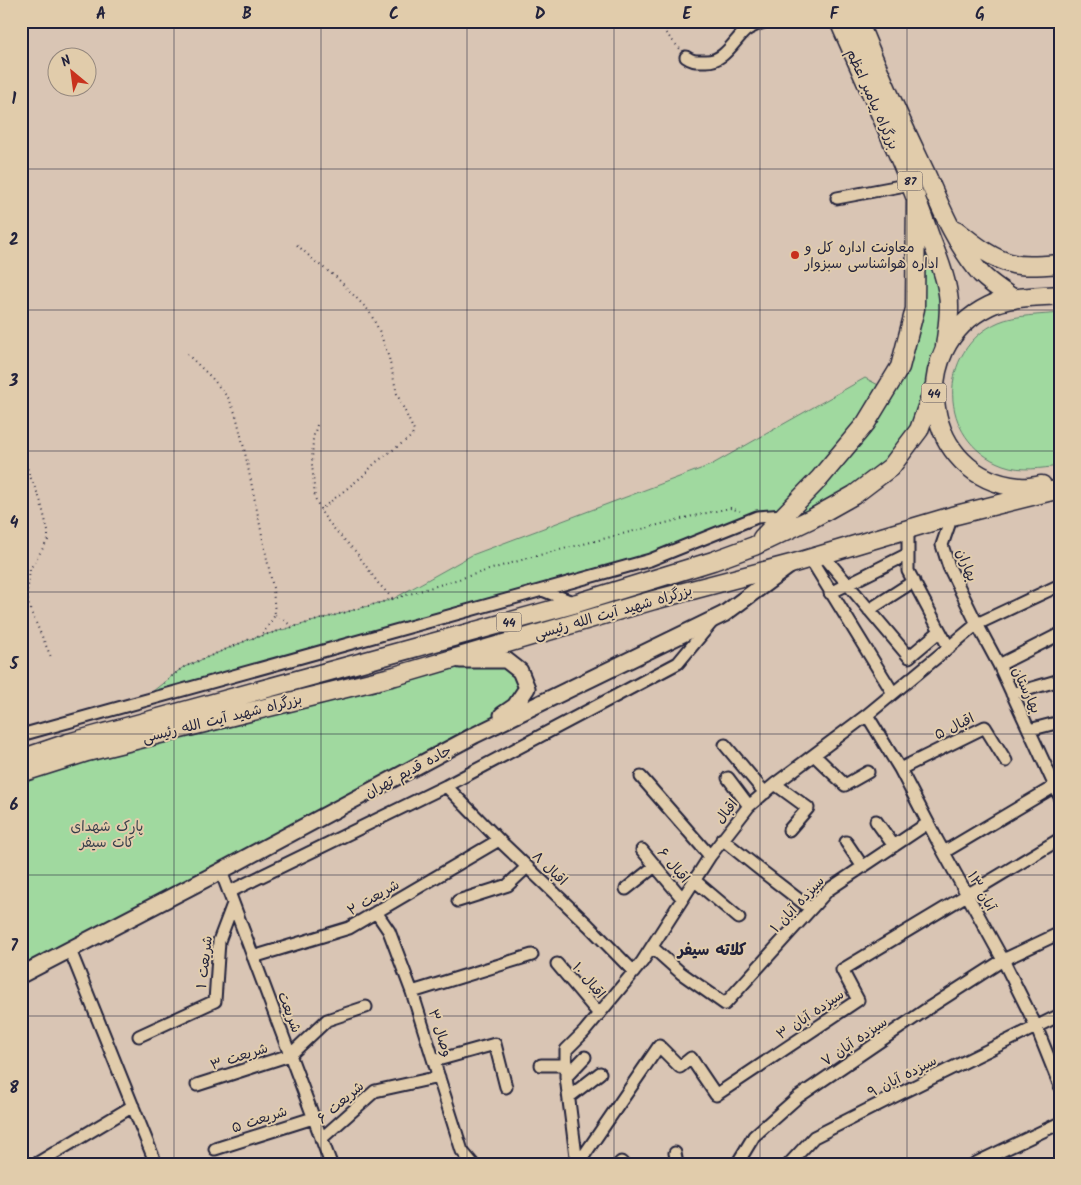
<svg xmlns="http://www.w3.org/2000/svg" width="1081" height="1185" viewBox="0 0 1081 1185" font-family="Kalam,'Playpen Sans Arabic',sans-serif">
<rect width="100%" height="100%" fill="#d9c5b4"/>
<filter id="ink" filterUnits="userSpaceOnUse"><feTurbulence type="fractalNoise" baseFrequency=".02" numOctaves="2"/><feDisplacementMap in="SourceGraphic" scale="10" xChannelSelector="R" yChannelSelector="G"/><feConvolveMatrix kernelMatrix="1 2 1 2 8 2 1 2 1" color-interpolation-filters="sRGB"/></filter>
<g filter="url(#ink)">
<path fill="#a0d99f" stroke="#617e6d" d="M 916,197 L 948,293 L 934,387 L 891,467 L 769,539 L 783,516 L 756,517 L 650,560 L 138,703 L 182,668 L 250,639 L 393,599 L 472,555 L 711,465 L 865,378 L 886,389 L 915,309 Z
M 1060,313 L 1060,466 C 1041,468 1022,472 1003,465 C 937,441 936,349 999,322 C 1015,315 1042,315 1060,313 Z
M 448,660 L 506,660 L 527,688 L 515,706 L 475,735 L 21,975 L 21,787 L 35,768 Z"/>
<g fill="none" stroke-linecap="round" stroke-linejoin="round">
<g stroke="#22223b" stroke-width="15">
<path id="minor" d="M 686,57 C 693,62 696,61 705,61 C 724,62 733,42 745,31 C 752,26 760,23 767,21
M 837,198 L 911,184
M 952,516 L 942,545 L 949,567 L 977,624 L 999,665 L 1060,797
M 908,530 L 908,571 L 949,648
M 823,555 L 909,657 L 940,631
M 810,558 L 893,693
M 542,590 L 575,603
M 830,593 L 908,554
M 869,610 L 914,581
M 999,665 L 1060,634
M 1012,694 L 1060,680
M 867,715 L 900,769 L 937,840 L 1003,960 L 1036,1026 L 1060,1086
M 1029,730 L 1060,722
M 21,735 L 650,560 L 757,517 L 784,515
M 725,745 L 765,793
M 814,755 L 845,785 L 868,772
M 900,769 L 985,727 L 1006,761
M 641,777 L 710,856
M 728,778 L 749,806
M 775,784 L 808,808 L 789,830
M 446,786 L 499,840 L 588,925 L 634,972
M 876,821 L 894,846
M 722,839 L 758,868 L 811,909
M 846,842 L 863,867
M 642,850 L 682,898
M 944,852 L 1055,786
M 221,871 L 331,1164
M 694,880 L 739,918
M 626,889 L 655,866
M 229,892 L 446,786 L 678,663 L 712,622
M 458,901 L 508,885 L 527,867
M 376,912 L 389,931 L 412,992 L 462,1151 L 473,1164
M 652,947 L 681,973 L 725,1004 L 828,890 L 928,823
M 70,950 L 156,1164
M 253,957 L 349,928 L 499,840
M 557,964 L 599,1014
M 412,992 L 532,955
M 139,1036 L 215,1001 L 219,941 L 233,904
M 434,1061 L 495,1044 L 506,1087
M 541,1065 L 567,1065
M 566,1077 L 585,1057
M 197,1085 L 290,1055 L 327,1020 L 366,1007
M 569,1097 L 600,1073
M 321,1139 L 375,1091 L 439,1077
M 215,1149 L 313,1118
M 675,1153 L 677,1164
M 36,1164 L 133,1106
M 577,1164 L 566,1077 L 566,1050 L 584,1032 L 642,962 L 710,856 L 749,806 L 775,784 L 867,715 L 977,624 L 1060,585
M 578,1164 L 659,1046 L 680,1067 L 691,1058 L 716,1095 L 858,1000 L 842,970 L 1060,839
M 619,1164 L 621,1162 L 623,1164
M 737,1164 L 754,1136 L 798,1097 L 930,1007 L 1003,960 L 1060,933
M 789,1164 L 814,1137 L 895,1096 L 1060,1015
M 974,1164 L 1060,1123"/>
</g>
<g stroke="#22223b" stroke-width="19">
<path id="major" d="M 460,660 L 506,660 L 520,671 L 527,688 L 515,706 L 502,715
M 21,975 L 221,871 L 475,735 L 724,614 L 789,566"/>
</g>
<g stroke="#22223b" stroke-width="21">
<path id="highway" d="M 839,21 C 869,90 902,158 927,228 C 934,249 945,271 948,294 C 951,311 947,329 945,347
M 858,21 C 879,73 902,124 926,174 C 941,208 956,245 981,274 C 991,284 1002,291 1014,299
M 956,230 C 973,243 991,259 1013,264 C 1024,267 1047,265 1060,264
M 1042,485 C 1035,486 1027,488 1019,487 C 924,478 903,348 989,306 C 1010,296 1036,297 1060,295
M 762,538 L 820,478 L 866,423 L 900,367 L 915,309 L 916,197
M 21,759 L 68,743 L 577,603 L 713,561 L 754,546 L 813,518 L 854,495 L 891,467 L 919,430 L 934,387
M 21,773 L 87,752 L 395,676 L 654,600 L 791,564 L 952,516 L 1060,489"/>
</g>
<path stroke="#22223b" stroke-width="2" stroke-dasharray="1 4" stroke-linecap="butt" d="M 650,21 L 662,29 L 680,49
M 297,245 L 317,263 L 336,277 L 369,311 L 379,330 L 389,358 L 397,394 L 414,431 L 412,436 L 375,463 L 364,475 L 320,510
M 187,354 L 212,378 L 229,399 L 236,415 L 244,448 L 273,588 L 275,615 L 262,635
M 21,419 L 25,460 L 29,474 L 40,499 L 48,531 L 48,540 L 30,569 L 27,595 L 29,607 L 51,657
M 317,425 L 313,438 L 312,464 L 315,498 L 323,515 L 336,531 L 356,552 L 378,583 L 393,599
M 275,615 L 292,626
M 164,683 L 182,668 L 250,639 L 393,599 L 528,558 L 693,516 L 730,508 L 740,511"/>
<use href="#minor" stroke="#e1ccab" stroke-width="11"/>
<use href="#major" stroke="#e1ccab" stroke-width="15"/>
<use href="#highway" stroke="#e1ccab" stroke-width="18"/>
</g>
</g>
<path fill="none" stroke="#22223b" stroke-width="1" stroke-opacity="0.55" d="M 174,21 L 174,1164M 321,21 L 321,1164M 467,21 L 467,1164M 614,21 L 614,1164M 760,21 L 760,1164M 907,21 L 907,1164M 21,169 L 1060,169M 21,310 L 1060,310M 21,451 L 1060,451M 21,592 L 1060,592M 21,734 L 1060,734M 21,875 L 1060,875M 21,1016 L 1060,1016"/>
<circle fill="#c8321e" stroke="#e1ccab" stroke-width="2" cx="795" cy="255" r="5"/>
<g text-anchor="middle" stroke-width="4" stroke-linejoin="round" paint-order="stroke">
<g fill="#e1ccab" stroke="#5b555d" stroke-width="1">
<rect x="897.5" y="171.5" width="25" height="19" rx="4"/>
<rect x="921.5" y="383.5" width="25" height="19" rx="4"/>
<rect x="496.5" y="612.5" width="25" height="19" rx="4"/>
</g>
<g font-size="12" font-weight="bold" fill="#22223b">
<text x="910" y="185">87</text>
<text x="934" y="397">44</text>
<text x="509" y="626">44</text>
</g>
<g font-size="14" fill="#22223b" stroke="#e1ccab">
<text transform="translate(873 99) rotate(66)" y="5">بزرگراه پیامبر اعظم</text>
<text transform="translate(967 565) rotate(68)" y="5">بهاران</text>
<text transform="translate(613 612) rotate(-16)" y="5">بزرگراه شهید آیت الله رئیسی</text>
<text transform="translate(1027 690) rotate(65)" y="5">بهارستان</text>
<text transform="translate(222 718) rotate(-14)" y="5">بزرگراه شهید آیت الله رئیسی</text>
<text transform="translate(954 726) rotate(-26)" y="5">اقبال ۵</text>
<text transform="translate(408 771) rotate(-28)" y="5">جاده قدیم تهران</text>
<text transform="translate(726 811) rotate(-51)" y="5">اقبال</text>
<text transform="translate(674 865) rotate(50)" y="5">اقبال ۶</text>
<text transform="translate(550 868) rotate(44)" y="5">اقبال ۸</text>
<text transform="translate(982 891) rotate(61)" y="5">۱۳ آبان</text>
<text transform="translate(373 897) rotate(-30)" y="5">شریعت ۲</text>
<text transform="translate(797 904) rotate(-47)" y="5">سیزده آبان ۱</text>
<text transform="translate(204 962) rotate(-83)" y="5">شریعت ۱</text>
<text transform="translate(589 980) rotate(50)" y="5">اقبال ۱۰</text>
<text transform="translate(290 1012) rotate(69)" y="5">شریعت</text>
<text transform="translate(810 1014) rotate(-34)" y="5">سیزده آبان ۳</text>
<text transform="translate(441 1033) rotate(72)" y="5">وصال ۳</text>
<text transform="translate(854 1041) rotate(-34)" y="5">سیزده آبان ۷</text>
<text transform="translate(239 1056) rotate(-18)" y="5">شریعت ۳</text>
<text transform="translate(902 1076) rotate(-27)" y="5">سیزده آبان ۹</text>
<text transform="translate(340 1102) rotate(-41)" y="5">شریعت ۶</text>
<text transform="translate(259 1119) rotate(-18)" y="5">شریعت ۵</text>
</g>
<g font-size="14" fill="#22223b" stroke="#e1ccab" text-anchor="start">
<text x="805" y="252">معاونت اداره کل و<tspan x="805" dy="16">اداره هواشناسی سبزوار</tspan></text>
</g>
<g font-size="14" fill="#353d4a" stroke="#e1ccab">
<text x="107" y="831">پارک شهدای<tspan x="107" dy="16">کات سیفر</tspan></text>
</g>
<g font-size="16" font-weight="bold" fill="#22223b" stroke="#e1ccab">
<text x="712" y="955">کلاته سیفر</text>
</g>
</g>
<rect width="1081" height="1185" fill="none" stroke="#e1ccab" stroke-width="55"/>
<g transform="translate(72 72) rotate(331)"><circle r="24" fill="#e1ccab" stroke="#95887e"/>
<path d="M0-4L9 19L0 12L-9 19Z" fill="#c8321e"/>
<text y="-8" font-size="14" font-weight="bold" text-anchor="middle" fill="#22223b">N</text>
</g>
<rect x="28" y="28" width="1026" height="1130" fill="none" stroke="#22223b" stroke-width="2"/>
<g font-size="16" text-anchor="middle" font-weight="bold" fill="#22223b">
<text x="101" y="19">A</text>
<text x="247" y="19">B</text>
<text x="394" y="19">C</text>
<text x="540" y="19">D</text>
<text x="687" y="19">E</text>
<text x="834" y="19">F</text>
<text x="980" y="19">G</text>
<text x="14" y="104">1</text>
<text x="14" y="245">2</text>
<text x="14" y="386">3</text>
<text x="14" y="528">4</text>
<text x="14" y="669">5</text>
<text x="14" y="810">6</text>
<text x="14" y="951">7</text>
<text x="14" y="1093">8</text>
</g>
</svg>
